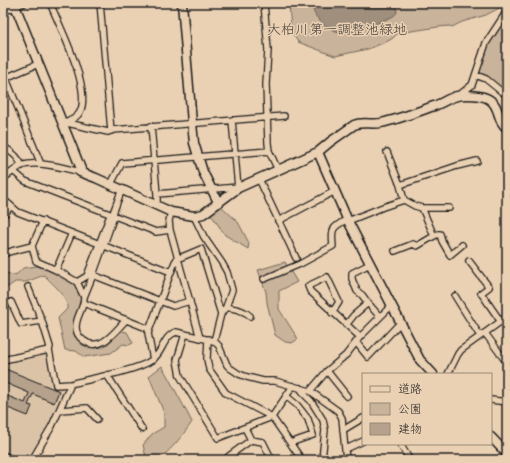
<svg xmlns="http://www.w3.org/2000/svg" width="510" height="463" viewBox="0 0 510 463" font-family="'Architects Daughter','Klee One',sans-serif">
<rect width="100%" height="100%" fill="#ebd1b3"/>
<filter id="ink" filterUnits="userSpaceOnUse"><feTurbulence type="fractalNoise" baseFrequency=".025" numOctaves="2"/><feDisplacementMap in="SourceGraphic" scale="8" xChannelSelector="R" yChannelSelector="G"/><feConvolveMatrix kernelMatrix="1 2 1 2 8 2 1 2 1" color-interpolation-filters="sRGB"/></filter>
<g filter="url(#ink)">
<path fill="#dbc3a7" d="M 47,352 L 55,386 L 66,386 L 67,388 L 49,425 L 29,460 L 18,460 L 3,453 L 3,361 Z"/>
<path fill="#c9b39a" stroke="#72685b" d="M 289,3 L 507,3 L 507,4 L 486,15 L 462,22 L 452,27 L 450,26 L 438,27 L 405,32 L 397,34 L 393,38 L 388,41 L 368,49 L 335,56 L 298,42 L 292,33 L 291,30 Z
M 507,17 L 507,92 L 479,74 L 488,45 Z
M 220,205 L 238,222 L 249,243 L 248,249 L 225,235 L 210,213 Z
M 285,262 L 297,282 L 279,291 L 279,309 L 298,339 L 292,343 L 285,342 L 275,335 L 267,303 L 266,292 L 258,270 Z
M 37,266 L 53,271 L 75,284 L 81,300 L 74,321 L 74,333 L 82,345 L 89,347 L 104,347 L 122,331 L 127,332 L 133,343 L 129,345 L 123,344 L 111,353 L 84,357 L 76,351 L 65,350 L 58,318 L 67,309 C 68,295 53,285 44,275 L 26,282 L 15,282 L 8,287 L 3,285 L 3,272 L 13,275 L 17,274 L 23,268 Z
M 162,366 L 181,401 L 192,422 C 186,431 166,458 155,460 C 153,460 151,460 149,460 L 146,457 L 143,445 L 152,434 L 164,427 L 164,413 L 149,376 Z"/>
<path fill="#9f8f7c" stroke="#6b6156" d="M 383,3 L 396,3 L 397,12 C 394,18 387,18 382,21 C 359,31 339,41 319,20 C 315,15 312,12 314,6 C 325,3 337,9 344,6 Z"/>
<path fill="#b5a18c" stroke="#1c1c1c" d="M 3,368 L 59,391 L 54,403 L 33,394 L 28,405 L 32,406 L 28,416 L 3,406 L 3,394 L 25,403 L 29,393 L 3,382 Z"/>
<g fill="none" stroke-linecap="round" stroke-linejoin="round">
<g stroke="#1c1c1c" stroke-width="8">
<path id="street" d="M 50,3 C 60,27 92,89 80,112 C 77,118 70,121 65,123
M 100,3 L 111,131
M 264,3 L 268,50 L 266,84 L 268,143 L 269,151 L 278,170
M 3,12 L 24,3
M 3,71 L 40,162 L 40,164
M 476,75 L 486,79 L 502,92 L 507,94
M 3,79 L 38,64
M 458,96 L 472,85 L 486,43 L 507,11
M 232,120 L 238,188
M 67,123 L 108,132 L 113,130 L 284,116
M 151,126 L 157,194 L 157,206
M 3,146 C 12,153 17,155 22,166
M 387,152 L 400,185 L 404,200
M 13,171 L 25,181 L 156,232 L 170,230
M 3,178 C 9,175 15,169 21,166 C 34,160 66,168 80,172
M 259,179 L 296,258
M 111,184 L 122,163 L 269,151
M 400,185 L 457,166 L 477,161
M 122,189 L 112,216 L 113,219 L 93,275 L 84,297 C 84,309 76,316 76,327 C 76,332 79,337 83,340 C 100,354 115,331 126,320
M 157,194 L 238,187
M 3,199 L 18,212 L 171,272
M 422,208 L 434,236 L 438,234 L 440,234 L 442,241 L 450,255 L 462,245
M 171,212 L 169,221 L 170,230 L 200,338
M 3,216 L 11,206
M 194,216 L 204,237 L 222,263 L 227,272 L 232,290 L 226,307 L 221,314 L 214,341
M 278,221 L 335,191
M 348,221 L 383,207 L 404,200 L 415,206 L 422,208 L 449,208
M 32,246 L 36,261 L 56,270 L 77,282 L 84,297
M 395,251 L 413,244 L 417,246 L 434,236
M 3,254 L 12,251 L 32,246 L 43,221
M 469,261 L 489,287 L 481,293 L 501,322
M 370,264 L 352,273 L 352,279 L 357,291 L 362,295 L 368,303 L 380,317
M 56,270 L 72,233
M 93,275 L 173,306 L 190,301
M 264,279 L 300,264 L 333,246 C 331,229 332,227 348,219
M 77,282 L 87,276 L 109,218 L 112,216
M 28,287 L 42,321 L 50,347 L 49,350 L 56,385 L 71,384
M 455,296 L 480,336
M 11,302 L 21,324 L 42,321
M 84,303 L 149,329
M 226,307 C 234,309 243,309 250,316
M 332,313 L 339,302 L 327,277 L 308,286 L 310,291 L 360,337
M 346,325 L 354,315 L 368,303
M 485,333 L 507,363
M 185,334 L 177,360 L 180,376 L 218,438 L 272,417 L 293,386
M 208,339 L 207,359 L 209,369 L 226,393 L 272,417 L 302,460
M 356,342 L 368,357 L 400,323
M 3,360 L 49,350
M 153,360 L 148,333 L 171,272 L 175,262 L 177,259 L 201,249 L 221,314
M 327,371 L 347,396
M 448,374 L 458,354 L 461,350 L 507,317
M 107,375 L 142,429
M 300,388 L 305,395 L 311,401 L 323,420 L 325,430 L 322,460
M 310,391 L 327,371 L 346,355 L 360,337 L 392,305
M 286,396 L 297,405 L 308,419 L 313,435 L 290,443
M 491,400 L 507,402
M 60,410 L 87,408 L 97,419
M 245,428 L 251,440
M 343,430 L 363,418
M 400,444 L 408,457
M 346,449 L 363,441
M 32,460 L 52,426 L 71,384 L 74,383 C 88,380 103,376 117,373 C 128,370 142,367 152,360 C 163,353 163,336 176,332 L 214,341 L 219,346 L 227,365 L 230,368 L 239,374 L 247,377 L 263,381 L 275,381 L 310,391 L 327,403 L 338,411 L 342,418 L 346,460
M 225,460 L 229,456 L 251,440 L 263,442 L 272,460"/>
</g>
<g stroke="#1c1c1c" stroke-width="11">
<path id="secondary" d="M 14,3 L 81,169 L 80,172 L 96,178 L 171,212 L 194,216 L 199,215 L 203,214 L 238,188 L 318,152 L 330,142 L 354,125 C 363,121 372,125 381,123 C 399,119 417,112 434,106 C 442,103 449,98 457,96 C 465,94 484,95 490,100 C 500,106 497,122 507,128
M 182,3 L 192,123 L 194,143 L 203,172 L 218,202
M 318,152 L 348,221 L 420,360 L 433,374
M 491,437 L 507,454"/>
</g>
<g stroke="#1c1c1c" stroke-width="12">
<path id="primary" d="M 3,457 L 9,460"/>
</g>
<use href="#street" stroke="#ebd1b3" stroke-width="5.5"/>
<use href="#secondary" stroke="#ebd1b3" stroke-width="8"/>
<use href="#primary" stroke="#ebd1b3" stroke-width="9"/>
</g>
</g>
<g text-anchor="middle" stroke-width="3" stroke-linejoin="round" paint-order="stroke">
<g font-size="14" fill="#47423c" stroke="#ebd1b3">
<text x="337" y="34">大柏川第一調整池緑地</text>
</g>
</g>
<rect width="510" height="463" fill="none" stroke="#ebd1b3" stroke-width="16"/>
<rect x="8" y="8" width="494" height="447" fill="none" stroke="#1c1c1c" stroke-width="1.5" filter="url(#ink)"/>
<rect x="362" y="373" width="130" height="72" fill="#ebd1b3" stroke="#988977"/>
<rect x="370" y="386" width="20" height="6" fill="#ebd1b3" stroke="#988977"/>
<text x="398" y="393" font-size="12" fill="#1c1c1c">道路</text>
<rect x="370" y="403" width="20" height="12" fill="#c9b39a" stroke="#988977"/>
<text x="398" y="413" font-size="12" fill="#1c1c1c">公園</text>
<rect x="370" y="423" width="20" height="12" fill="#b5a18c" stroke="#988977"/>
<text x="398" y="433" font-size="12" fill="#1c1c1c">建物</text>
</svg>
